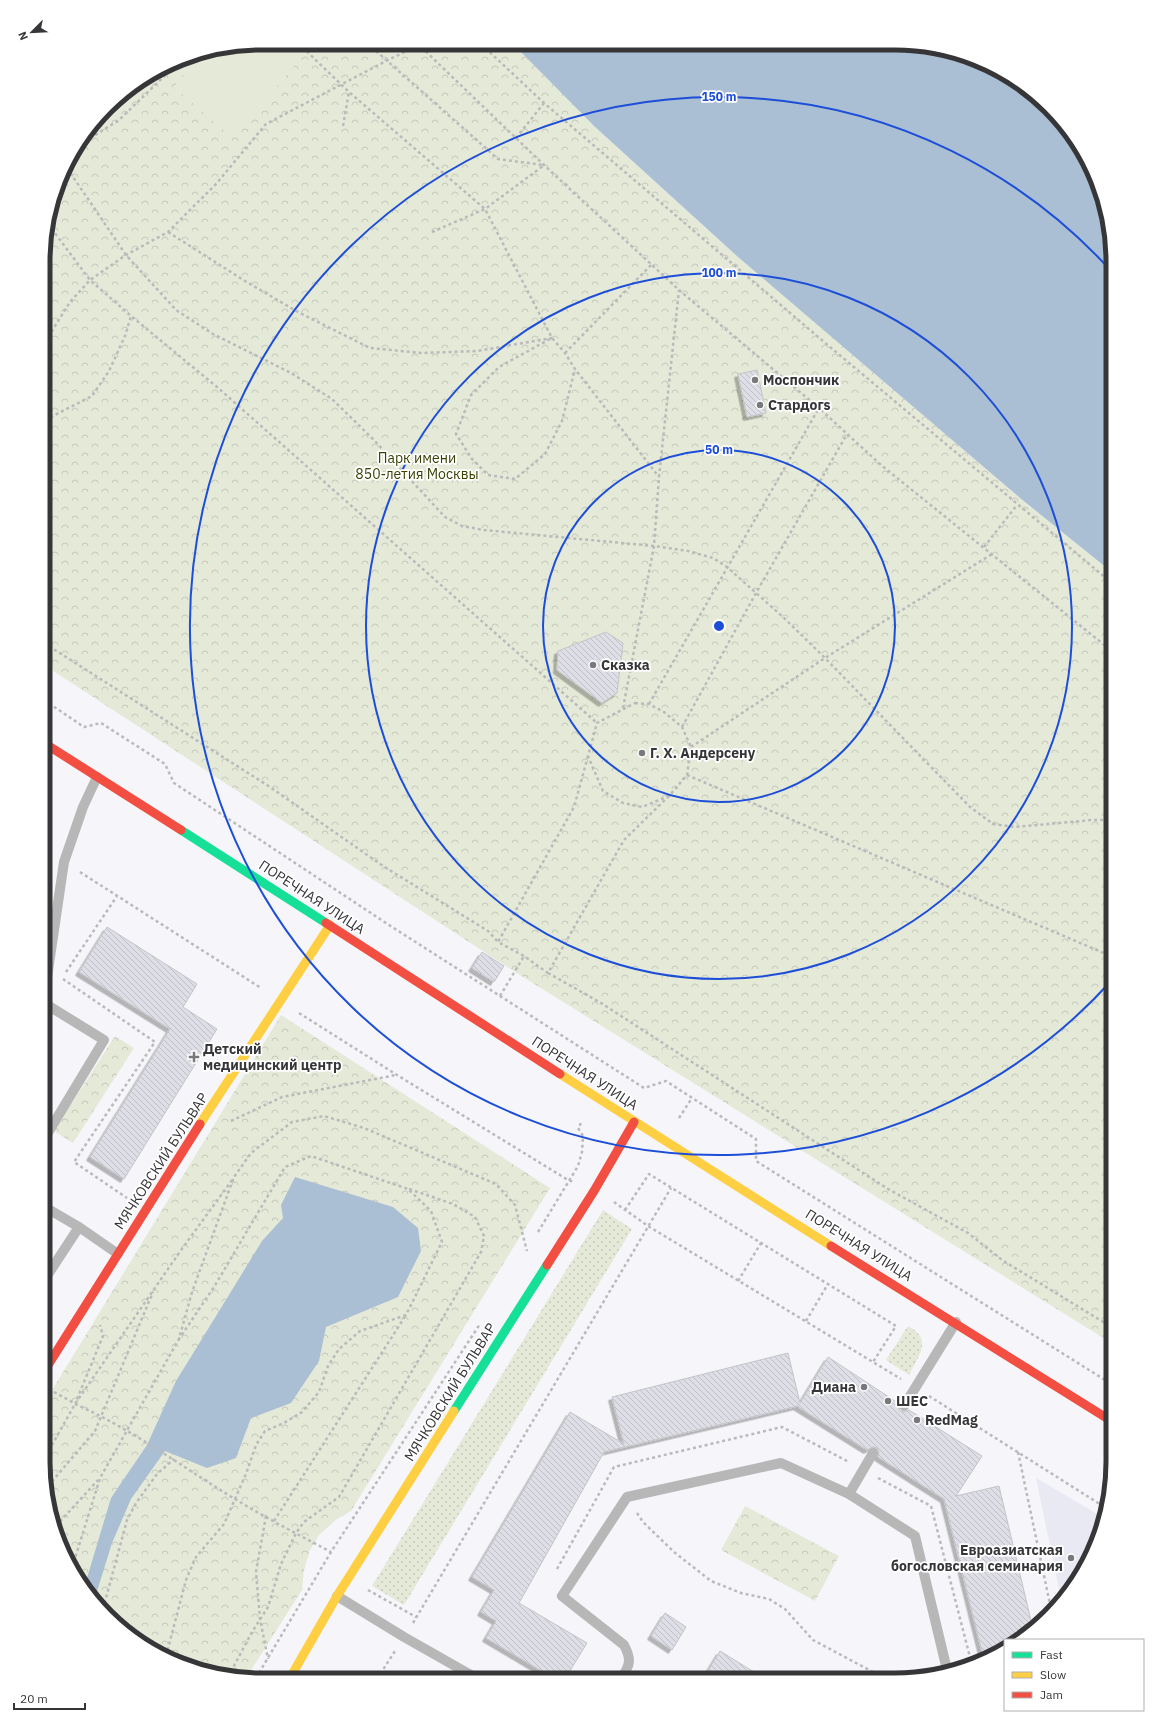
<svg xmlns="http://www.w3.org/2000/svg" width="1156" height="1723" viewBox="0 0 1156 1723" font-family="'IBM Plex Sans',sans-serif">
<defs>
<pattern id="grass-dots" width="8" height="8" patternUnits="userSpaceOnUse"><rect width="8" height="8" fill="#e5e9d8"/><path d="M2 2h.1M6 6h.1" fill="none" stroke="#c5c8ba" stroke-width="1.8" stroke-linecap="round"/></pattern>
<pattern id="park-crowns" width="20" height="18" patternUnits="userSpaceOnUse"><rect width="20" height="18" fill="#e5e9d8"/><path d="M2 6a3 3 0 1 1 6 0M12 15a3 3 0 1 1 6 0" fill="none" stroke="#c5c8ba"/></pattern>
<pattern id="building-back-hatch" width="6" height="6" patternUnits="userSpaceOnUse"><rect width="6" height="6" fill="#dedee6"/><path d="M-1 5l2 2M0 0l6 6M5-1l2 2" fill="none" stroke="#bfbfc6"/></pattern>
<filter id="shadow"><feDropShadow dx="-3.5" dy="3.5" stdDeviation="0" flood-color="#0004"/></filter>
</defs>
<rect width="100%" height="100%" fill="#f6f6fa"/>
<path fill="#e8e9f2" d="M 1036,1478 L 1104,1518 L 1101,1532 L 1076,1583 L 1061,1599 Z"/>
<path fill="url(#grass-dots)" d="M 603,1210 L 632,1229 L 404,1605 L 372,1586 Z
M 908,1326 C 934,1340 918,1356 909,1375 L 886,1360 Z"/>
<path fill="url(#park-crowns)" d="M 261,43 L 513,44 L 594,126 L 738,257 L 1020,498 L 1113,573 L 1113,1344 L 515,972 L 44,665 L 45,233 L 72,152 L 118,97 L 191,55 Z
M 281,1015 L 550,1188 L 351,1511 L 337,1519 L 319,1535 L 310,1550 L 304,1570 L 302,1590 L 246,1678 L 233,1678 L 178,1663 L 129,1635 L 88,1595 L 60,1546 L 43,1462 L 43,1405 Z
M 115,1036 L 134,1048 L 73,1143 L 54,1131 Z
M 745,1506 L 839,1556 L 815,1601 L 721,1550 Z"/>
<path fill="#e5e9d8" d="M 261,43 L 286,43 L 302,57 L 233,138 L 174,87 L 202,53 Z"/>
<path fill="#aabfd3" d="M 513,44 L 924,45 L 979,60 L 1028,88 L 1068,129 L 1096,177 L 1113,261 L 1113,573 L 1020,498 L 738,257 L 594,126 Z
M 295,1177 L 393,1207 L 418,1228 L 421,1251 L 398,1297 L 326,1327 L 319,1361 L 291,1403 L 251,1418 L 236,1458 L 207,1468 L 165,1451 L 131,1499 L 112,1543 L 94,1601 L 84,1588 L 111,1498 L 147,1445 L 176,1381 L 197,1347 L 262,1241 L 283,1218 L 281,1205 Z"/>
<path fill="url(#building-back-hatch)" stroke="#c3c4c7" filter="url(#shadow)" d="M 757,370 L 766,413 L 747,417 L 738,374 Z
M 606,632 L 623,643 L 617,693 L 602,703 L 557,670 L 558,651 Z
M 107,927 L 197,984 L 183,1007 L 217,1029 L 124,1179 L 90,1157 L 170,1029 L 79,972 Z
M 482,952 L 504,966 L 494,982 L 472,968 Z
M 788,1353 L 800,1403 L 828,1357 L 898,1403 L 898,1406 L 900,1411 L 904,1412 L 909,1410 L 982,1456 L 956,1496 L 999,1486 L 1033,1629 L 1028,1635 L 1019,1640 L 1005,1640 L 1005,1648 L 984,1660 L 944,1499 L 878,1457 L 879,1453 L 877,1448 L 873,1447 L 867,1450 L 798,1407 L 798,1406 L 604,1452 L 519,1603 L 587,1643 L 565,1679 L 555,1679 L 486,1638 L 496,1621 L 481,1612 L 494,1590 L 472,1577 L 570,1412 L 624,1444 L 612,1397 Z
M 665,1613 L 686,1627 L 672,1650 L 651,1636 Z
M 720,1651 L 767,1680 L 703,1679 Z"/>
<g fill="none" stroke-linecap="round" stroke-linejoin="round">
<path stroke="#bababb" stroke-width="2.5" stroke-dasharray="3 3" stroke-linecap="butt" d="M 298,43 L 349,92 L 485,209 L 552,338 L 565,353 L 575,369 L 659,477
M 367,43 L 498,159 L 543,165
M 417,43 L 544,165 L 679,290 L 819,408 L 881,465 L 1113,652
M 481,44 L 544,103 L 830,347 L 1113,584
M 343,126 L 349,92
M 516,138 L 544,103
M 75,148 L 119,120 L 180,61
M 67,168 L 126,255 L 176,310 L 213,334 L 291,373 L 332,399 L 373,439 L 445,517 L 462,526 L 484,530 L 654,546 L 688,551 L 713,558 L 727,567 L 783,617 L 825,658 L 970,807 L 993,824 L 1015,827 L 1092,820 L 1113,820
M 48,224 L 90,280 L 131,316 L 217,387 L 597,723
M 168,232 L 245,281 L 298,312 L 370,348 L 422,353 L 477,351 L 552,338
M 432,232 L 485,209 L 543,166
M 550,339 L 499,367 L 471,395 L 456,434 L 472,459 L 488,475 L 515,479 L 545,454 L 562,421 L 575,369
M 45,342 L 70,302 L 90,280 L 126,255 L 168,232 L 216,184 L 266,124 L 386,61 L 419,45
M 565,353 L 651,265
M 45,420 L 92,396 L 109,371 L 125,336 L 131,316
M 984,547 L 1017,505
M 44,643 L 270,787 L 383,866 L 488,931 L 498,942
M 44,700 L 84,727 L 101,723 L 165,764 L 174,783 L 389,925 L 644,1088 L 666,1081 L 756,1139 L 756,1161 L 1113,1385
M 635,703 L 649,704 L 664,712 L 682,727 L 691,747 L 687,775 L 669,796 L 642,807 L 623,803 L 603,791 L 588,756 L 597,723 Z
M 649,704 L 819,408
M 623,708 L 654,546 L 659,477 L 679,290
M 682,727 L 756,593 L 847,434
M 691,747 L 825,658 L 992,554
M 588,756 L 574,807 L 498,942 L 524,956 L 548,973 L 624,840 L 669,796
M 687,775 L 1113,957
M 44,849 L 49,852
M 80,872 L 261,988
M 66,972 L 117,896
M 548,973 L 601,1003 L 888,1189 L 968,1233 L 1002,1260 L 1113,1328
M 63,979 L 155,1042 L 74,1162 L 127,1198
M 500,996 L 524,956
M 299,1013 L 397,1075 L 568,1180 L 574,1182
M 679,1118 L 692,1098
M 231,1121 L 282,1097 L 396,1075
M 614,1202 L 648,1226 L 901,1379
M 625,1210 L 649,1174 L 896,1326 L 873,1362
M 538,1232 L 578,1166 L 582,1152 L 583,1136 L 578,1128 L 581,1123
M 738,1281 L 761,1243
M 806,1321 L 828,1284
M 54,1392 L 76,1404
M 929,1396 L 1106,1508
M 77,1399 L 103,1336 L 100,1325
M 75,1404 C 132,1429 182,1467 235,1499 C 266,1518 299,1535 331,1552
M 1018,1452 L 1051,1609
M 43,1461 L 75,1404 L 179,1253 L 232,1180
M 878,1478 L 931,1506 L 972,1665
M 48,1486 L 95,1431 L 153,1292
M 637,1513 L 643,1522 L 674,1552 L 711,1581 L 741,1593 L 769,1599 L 785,1609 L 813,1640 L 888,1680
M 266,1516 L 256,1572 L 260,1619 L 268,1659
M 274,1521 L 406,1315
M 56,1526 L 98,1480
M 72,1568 L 100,1478 L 179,1339 L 192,1292 L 234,1177 L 251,1153 L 292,1122 L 324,1116 L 364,1128 L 496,1184 L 515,1205 L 527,1251
M 557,1569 L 614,1467 L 782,1427 L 849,1462
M 368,1590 L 416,1617
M 103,1609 L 127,1520 L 136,1503 L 157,1474 L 174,1459
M 413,1623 L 671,1188
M 166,1656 L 186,1580 L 196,1557 L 224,1524 L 246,1474 L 256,1445 L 265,1431 L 284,1423 L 302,1412 L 319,1392 L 328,1366 L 339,1349 L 360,1331 L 406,1315 L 442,1242 L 431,1211 L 408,1189 L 311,1156 L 285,1167 L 214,1287 L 179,1339
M 228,1677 L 252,1632 L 268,1607 L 281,1564 L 296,1533 L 304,1522 L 339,1497 L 481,1252 L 484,1236 L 475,1217 L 453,1204 L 409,1189
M 256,1678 L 331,1552 L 480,1324
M 377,1679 L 395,1651"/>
<path stroke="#b8b7b8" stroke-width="10" d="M 44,998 L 64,862 L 83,807 L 97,777
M 43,1141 L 104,1040 L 44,1003
M 43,1206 L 79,1227 L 118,1254
M 43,1282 L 79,1227
M 904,1406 L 956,1322
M 849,1494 L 873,1453
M 337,1596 L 404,1637 L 478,1679
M 621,1679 C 630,1665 632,1660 624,1645 L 562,1596 L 627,1497 L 781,1463 L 849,1494 L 915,1536 L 947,1670"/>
<path stroke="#16e098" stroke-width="9" d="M 181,830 L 326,923
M 454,1411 L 547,1265"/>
<path stroke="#ffcf43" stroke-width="9" d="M 560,1074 L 831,1246
M 200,1124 L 330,925
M 290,1678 L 337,1596 L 454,1411"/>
<path stroke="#f24e42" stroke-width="9" d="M 44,743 L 181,830
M 326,923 L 560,1074
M 831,1246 L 1113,1422
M 547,1265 L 594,1191 L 634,1122
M 43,1373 L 200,1124"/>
</g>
<g fill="none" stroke="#1d4ed8" stroke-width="2">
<circle cx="719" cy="626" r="176"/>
<circle cx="719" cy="626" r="353"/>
<path d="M1112 980A529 529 0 1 1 1112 272"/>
</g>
<g fill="#79797d" stroke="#fff" stroke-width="1.5">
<circle cx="755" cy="380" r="4"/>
<circle cx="760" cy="405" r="4"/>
<circle cx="593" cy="665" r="4"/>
<circle cx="642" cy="753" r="4"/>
<path d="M192 1051h4v4h4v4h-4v4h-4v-4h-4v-4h4z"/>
<circle cx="864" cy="1387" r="4"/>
<circle cx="888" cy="1401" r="4"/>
<circle cx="917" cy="1420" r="4"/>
<circle cx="1071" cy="1558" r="4"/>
</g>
<g text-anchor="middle" stroke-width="3.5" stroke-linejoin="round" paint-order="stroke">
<g font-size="14" font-weight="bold" fill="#363639" stroke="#fff" text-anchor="start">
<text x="763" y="385">Моспончик</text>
<text x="768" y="410">Стардогs</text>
<text x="601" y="670">Сказка</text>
<text x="650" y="758">Г. Х. Андерсену</text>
<text x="203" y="1054">Детский<tspan x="203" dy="16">медицинский центр</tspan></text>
<text x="856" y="1392" text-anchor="end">Диана</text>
<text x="896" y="1406">ШЕС</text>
<text x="925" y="1425">RedMag</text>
<text x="1063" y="1555" text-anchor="end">Евроазиатская<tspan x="1063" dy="16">богословская семинария</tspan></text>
</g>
<g font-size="14" fill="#394000" stroke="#fff">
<text x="417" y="463">Парк имени<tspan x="417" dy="16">850-летия Москвы</tspan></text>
</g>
<g font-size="14" fill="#363639" stroke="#fff">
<text transform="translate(312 897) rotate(33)" y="5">ПОРЕЧНАЯ УЛИЦА</text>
<text transform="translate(585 1073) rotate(33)" y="5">ПОРЕЧНАЯ УЛИЦА</text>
<text transform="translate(161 1161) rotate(-57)" y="5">МЯЧКОВСКИЙ БУЛЬВАР</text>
<text transform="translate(859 1245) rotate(32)" y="5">ПОРЕЧНАЯ УЛИЦА</text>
<text transform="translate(450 1392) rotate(-58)" y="5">МЯЧКОВСКИЙ БУЛЬВАР</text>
</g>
</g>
<path d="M0 0H1156V1723H0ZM261 50H895A211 211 0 0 1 1106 261V1462A211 211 0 0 1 895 1673H261A211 211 0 0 1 50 1462V261A211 211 0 0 1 261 50Z" fill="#fff" fill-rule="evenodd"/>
<path fill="none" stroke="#363639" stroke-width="5" d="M261 50H895A211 211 0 0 1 1106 261V1462A211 211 0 0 1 895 1673H261A211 211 0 0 1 50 1462V261A211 211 0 0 1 261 50Z"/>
<circle cx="719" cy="626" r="6" fill="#1d4ed8" stroke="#fff" stroke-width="2"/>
<g font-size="12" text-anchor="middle" font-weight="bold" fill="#1d4ed8" stroke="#fff" stroke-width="3.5" stroke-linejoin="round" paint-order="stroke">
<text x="719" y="101">150 m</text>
<text x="719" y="277">100 m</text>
<text x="719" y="454">50 m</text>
</g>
<rect x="1004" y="1639" width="140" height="72" fill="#ffffff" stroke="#afafb0"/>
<rect x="1012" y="1652" width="20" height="6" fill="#16e098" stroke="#afafb0"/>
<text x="1040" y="1659" font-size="12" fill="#363639">Fast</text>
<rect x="1012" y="1672" width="20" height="6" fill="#ffcf43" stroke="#afafb0"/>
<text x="1040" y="1679" font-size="12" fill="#363639">Slow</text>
<rect x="1012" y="1692" width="20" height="6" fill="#f24e42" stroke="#afafb0"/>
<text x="1040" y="1699" font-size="12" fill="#363639">Jam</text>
<g transform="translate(32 32) rotate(246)" stroke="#ffffff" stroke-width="3" paint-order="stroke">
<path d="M0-3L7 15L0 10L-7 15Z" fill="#363639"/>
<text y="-6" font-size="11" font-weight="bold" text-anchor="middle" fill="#363639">N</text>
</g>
<path d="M14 1703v6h71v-6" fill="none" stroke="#363639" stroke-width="2"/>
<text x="20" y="1703" font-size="12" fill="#363639" stroke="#ffffff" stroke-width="3" paint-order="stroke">20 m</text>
</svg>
